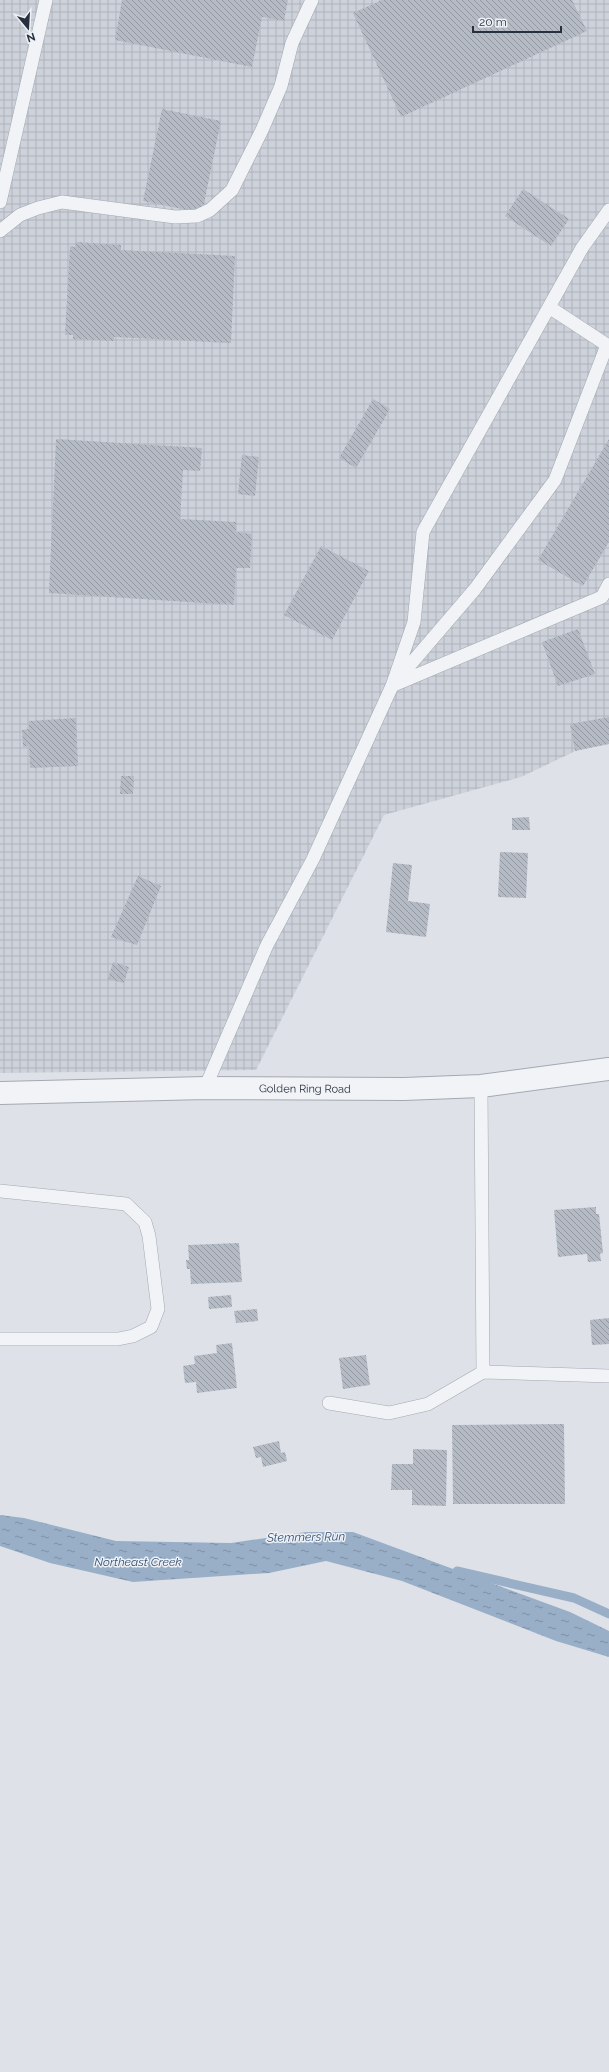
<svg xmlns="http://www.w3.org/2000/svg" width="609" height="2072" viewBox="0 0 609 2072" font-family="Raleway,sans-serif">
<defs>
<pattern id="industrial-grid" width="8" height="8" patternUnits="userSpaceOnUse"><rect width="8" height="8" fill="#ccd1da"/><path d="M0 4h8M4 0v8" fill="none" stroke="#afb4bc"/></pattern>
<pattern id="water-ripples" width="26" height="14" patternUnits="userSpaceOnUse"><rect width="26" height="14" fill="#99afc8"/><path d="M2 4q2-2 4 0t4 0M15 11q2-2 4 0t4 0" fill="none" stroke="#7d8fa4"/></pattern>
<pattern id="building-back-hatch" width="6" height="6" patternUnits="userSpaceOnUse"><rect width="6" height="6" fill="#b5bbc5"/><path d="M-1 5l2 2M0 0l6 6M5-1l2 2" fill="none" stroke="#9398a1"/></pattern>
</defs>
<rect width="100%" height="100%" fill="#dee2e8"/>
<path fill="url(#industrial-grid)" d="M 0,0 L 609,0 L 609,735 L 521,777 L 384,815 L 256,1070 L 0,1073 Z"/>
<path fill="url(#water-ripples)" d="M 0,1515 L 24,1518 L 116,1541 L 231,1543 L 306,1532 L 353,1532 L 570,1612 L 609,1631 L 609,1657 L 556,1641 L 402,1581 L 326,1561 L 269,1573 L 133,1582 L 50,1563 L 0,1546 Z"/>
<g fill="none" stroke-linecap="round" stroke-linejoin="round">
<path stroke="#99afc8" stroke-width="9" d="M 457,1571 L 574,1598 L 609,1614"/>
</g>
<path fill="url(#building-back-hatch)" d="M 122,0 L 288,0 L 284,21 L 262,17 L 252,67 L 115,40 Z
M 382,0 L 572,0 L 587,31 L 401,117 L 353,13 Z
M 162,109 L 221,121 L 202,213 L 143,201 Z
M 523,189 L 569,219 L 551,246 L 505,216 Z
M 76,242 L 121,245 L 121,250 L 235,256 L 231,343 L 114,337 L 114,341 L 73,339 L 73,335 L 65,335 L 70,246 L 75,247 Z
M 373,399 L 390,409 L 356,468 L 339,458 Z
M 56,439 L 202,448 L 200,471 L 183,470 L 180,519 L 236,522 L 236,532 L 252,534 L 250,568 L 236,568 L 234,605 L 49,593 Z
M 609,439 L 609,542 L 583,586 L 538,560 Z
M 242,455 L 259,457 L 255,496 L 238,494 Z
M 321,546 L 369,571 L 332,640 L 284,615 Z
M 578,629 L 595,674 L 558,686 L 542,642 Z
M 609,717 L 609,744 L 575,751 L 570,724 Z
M 76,718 L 78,766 L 30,768 L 29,746 L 23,747 L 22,730 L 29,729 L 29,721 Z
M 121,776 L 134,776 L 133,794 L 120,794 Z
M 529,817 L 530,830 L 512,830 L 512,818 Z
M 500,852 L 528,853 L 526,898 L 498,897 Z
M 393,863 L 412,865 L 408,901 L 430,904 L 426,937 L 386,932 Z
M 138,876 L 161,886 L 137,945 L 111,937 Z
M 113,962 L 129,967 L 124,983 L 108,979 Z
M 596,1207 L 596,1214 L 599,1214 L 603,1253 L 600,1254 L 601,1261 L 588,1262 L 587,1254 L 558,1257 L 554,1210 Z
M 239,1243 L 242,1282 L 191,1284 L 190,1269 L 187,1269 L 186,1260 L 189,1260 L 188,1245 Z
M 231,1295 L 232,1307 L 209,1309 L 208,1297 Z
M 257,1309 L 258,1321 L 236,1323 L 234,1311 Z
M 609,1318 L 609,1344 L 592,1345 L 590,1320 Z
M 232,1343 L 237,1388 L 197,1393 L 196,1382 L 185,1383 L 183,1366 L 195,1364 L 194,1356 L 217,1353 L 216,1345 Z
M 366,1355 L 370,1385 L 343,1389 L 339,1358 Z
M 564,1424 L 565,1504 L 453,1504 L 452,1425 Z
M 279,1441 L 281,1453 L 285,1452 L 287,1461 L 263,1467 L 261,1457 L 256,1458 L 253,1447 Z
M 413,1449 L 447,1450 L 446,1506 L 412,1505 L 412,1490 L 391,1490 L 392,1464 L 413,1464 Z"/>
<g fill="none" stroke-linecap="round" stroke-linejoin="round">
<g stroke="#a3a9b2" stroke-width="14">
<path id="lane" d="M 0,202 L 46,0
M 0,231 L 20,215 L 38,208 L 62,202 L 175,217 L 197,216 L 210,210 L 232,190 L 262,130 L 281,86 L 292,43 L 312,0
M 397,680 L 475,589 L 555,480 L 607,345 L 549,307
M 396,684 L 602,597 L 609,584
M 481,1086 L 483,1372
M 205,1088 L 267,945 L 313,859 L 392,686 L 414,622 L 423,532 L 582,248 L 609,210
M 0,1191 L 126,1204 L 145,1222 L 149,1236 L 158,1309 L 151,1327 L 133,1336 L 118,1339 L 0,1339
M 329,1403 L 389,1413 L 428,1404 L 483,1372 L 609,1376"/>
</g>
<g stroke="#a3a9b2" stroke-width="24">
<g id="street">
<path id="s1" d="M 0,1093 L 205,1088 L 404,1089 L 481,1086 L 609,1069"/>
</g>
</g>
<use href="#lane" stroke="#f1f3f6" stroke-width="13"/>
<use href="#street" stroke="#f1f3f6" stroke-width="22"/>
</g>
<g text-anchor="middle" stroke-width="3" stroke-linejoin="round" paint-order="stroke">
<g font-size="11" fill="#27303f" stroke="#eef1f5">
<text dy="4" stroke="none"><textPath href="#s1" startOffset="305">Golden Ring Road</textPath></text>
</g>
<g font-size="12" font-style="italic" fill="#314e73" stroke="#eef1f5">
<text transform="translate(306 1537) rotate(-1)" y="4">Stemmers Run</text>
<text x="138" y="1566">Northeast Creek</text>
</g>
</g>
<g transform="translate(28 28) rotate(162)" stroke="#eef1f5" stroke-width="3" paint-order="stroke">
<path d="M0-3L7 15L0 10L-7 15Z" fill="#27303f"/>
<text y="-6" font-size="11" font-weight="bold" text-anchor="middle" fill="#27303f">N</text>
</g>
<path d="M473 26v6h88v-6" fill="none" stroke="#27303f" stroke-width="2"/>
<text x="479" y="26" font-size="12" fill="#27303f" stroke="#eef1f5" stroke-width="3" paint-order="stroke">20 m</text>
</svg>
